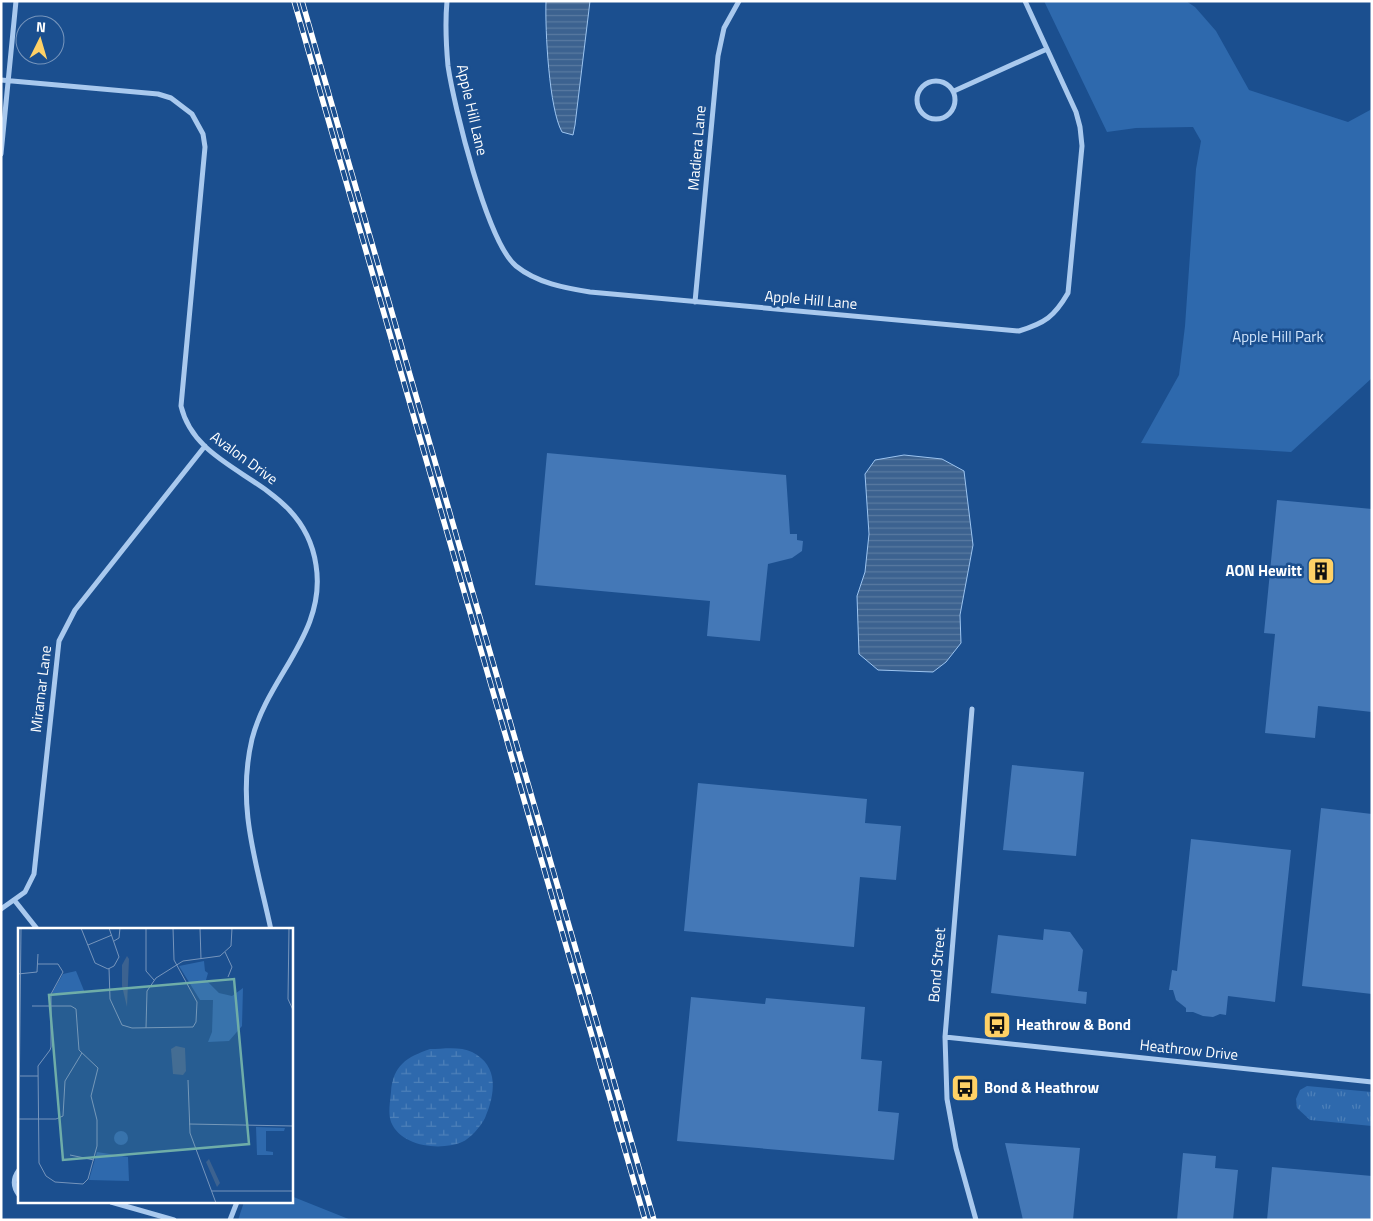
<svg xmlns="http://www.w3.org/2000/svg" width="1373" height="1221" viewBox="0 0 1373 1221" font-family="'Titillium Web',sans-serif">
<defs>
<pattern id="grass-tufts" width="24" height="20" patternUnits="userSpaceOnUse" patternTransform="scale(1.25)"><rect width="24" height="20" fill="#2e69ad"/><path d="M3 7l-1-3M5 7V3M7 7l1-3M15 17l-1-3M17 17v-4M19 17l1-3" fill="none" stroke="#4d80b9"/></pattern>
<pattern id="wetland-marsh" width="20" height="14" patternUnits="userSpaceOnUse" patternTransform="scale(1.25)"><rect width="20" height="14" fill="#2e69ad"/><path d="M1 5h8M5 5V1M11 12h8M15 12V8" fill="none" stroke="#4d80b9"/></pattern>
<pattern id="water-rules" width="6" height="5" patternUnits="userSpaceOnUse" patternTransform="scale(1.25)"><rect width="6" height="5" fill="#3c6290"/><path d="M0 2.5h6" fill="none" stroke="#597aa1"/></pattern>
</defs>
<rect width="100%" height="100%" fill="#1b4f8f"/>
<path fill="url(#grass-tufts)" d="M 1307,1086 L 1372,1092 L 1372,1126 L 1310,1120 L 1297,1108 L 1296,1099 L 1300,1090 Z"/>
<path fill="url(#wetland-marsh)" d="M 430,1049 C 443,1049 460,1046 472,1052 C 500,1066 495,1095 485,1118 C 481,1126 470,1139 462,1142 C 441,1151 401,1147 391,1122 C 388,1113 390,1102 391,1092 C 393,1065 407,1057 430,1049 Z"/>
<path fill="#2e69ad" d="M 1044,1 L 1186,1 L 1195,7 L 1216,31 L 1249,90 L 1348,122 L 1372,109 L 1372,378 L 1291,452 L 1141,443 L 1179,375 L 1185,326 L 1196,169 L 1201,141 L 1193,127 L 1136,128 L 1107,132 Z
M 291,1196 L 351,1220 L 238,1220 L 244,1202 L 291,1202 Z"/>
<path fill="url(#water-rules)" stroke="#9cc4f0" d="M 546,1 L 590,1 L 575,125 L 573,135 L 562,132 C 549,109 545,30 546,1 Z
M 904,455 L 942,459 L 964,471 L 973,545 L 960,615 L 961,643 L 946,662 L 933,672 L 878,670 L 859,654 L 857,596 L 865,572 L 869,534 L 865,474 L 875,460 Z"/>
<path fill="#4478b7" d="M 547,453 L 786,475 L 790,534 L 797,534 L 797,540 L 803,541 L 802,551 L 792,558 L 768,564 L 760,641 L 707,636 L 710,601 L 535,585 Z
M 1277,500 L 1372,509 L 1372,712 L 1318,706 L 1315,738 L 1265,733 L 1275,634 L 1264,633 Z
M 1012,765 L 1084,772 L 1076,856 L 1003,850 Z
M 698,783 L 867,799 L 865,823 L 901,826 L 896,880 L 860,877 L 854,947 L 684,931 Z
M 1321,808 L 1372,814 L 1372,994 L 1302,986 Z
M 1191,839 L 1291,850 L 1275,1002 L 1228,996 L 1226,1015 L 1220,1014 L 1213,1017 L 1203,1016 L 1193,1012 L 1186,1012 L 1186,1008 L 1176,1000 L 1173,990 L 1169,990 L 1172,970 L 1177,971 Z
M 1044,929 L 1070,932 L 1083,950 L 1078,991 L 1087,992 L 1086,1004 L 991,993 L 998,935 L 1043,940 Z
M 691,997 L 765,1004 L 766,998 L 865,1007 L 861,1059 L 882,1061 L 878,1111 L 899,1113 L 894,1160 L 677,1141 Z
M 1005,1143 L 1080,1148 L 1073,1220 L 1023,1220 Z
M 1183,1153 L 1216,1156 L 1215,1168 L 1238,1170 L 1233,1220 L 1177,1220 Z
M 1272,1167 L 1372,1176 L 1372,1220 L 1267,1220 Z"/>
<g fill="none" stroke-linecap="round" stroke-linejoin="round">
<path stroke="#a9c9ee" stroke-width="5" d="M 447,1 C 445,23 446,44 448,66 C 454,106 487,242 516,266 C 537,283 565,288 590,292 L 1019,331 C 1045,323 1054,317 1068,293 L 1082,146 L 1080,127 L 1076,112 L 1025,1
M 1,80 L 158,94 L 171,98 L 192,114 L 203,134 L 205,147 L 181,406 C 198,478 303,476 316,565 C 327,633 268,676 252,739 C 236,807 257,864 271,930
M917 100a19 19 0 1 1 38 0a19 19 0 1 1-38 0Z
M 954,91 L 1047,49
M 1,154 L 16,1
M 695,302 L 718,56 L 724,28 L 739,1
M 972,709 L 945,1037 L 947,1099 L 956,1148 L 976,1220
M 15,901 L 38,930
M 1,909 L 25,892 L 34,874 L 59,641 L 75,610 L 205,446
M 945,1037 L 1372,1082
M 19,1170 C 13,1178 13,1187 19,1195
M 111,1202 L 174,1220
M 230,1220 L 237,1202"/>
<g stroke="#fff" stroke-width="5.5">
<path id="rail" d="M 294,1 L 645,1220
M 302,1 L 654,1220"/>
</g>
<use href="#rail" stroke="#1b4f8f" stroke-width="4" stroke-dasharray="11" stroke-linecap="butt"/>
</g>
<defs>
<g id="building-square" transform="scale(1.4375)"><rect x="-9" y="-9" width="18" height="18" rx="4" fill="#ffd166" stroke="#1b4f8f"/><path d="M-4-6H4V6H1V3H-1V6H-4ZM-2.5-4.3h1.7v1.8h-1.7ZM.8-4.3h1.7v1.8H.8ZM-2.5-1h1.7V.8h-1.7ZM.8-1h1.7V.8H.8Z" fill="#111"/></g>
<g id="bus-square" transform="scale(1.4375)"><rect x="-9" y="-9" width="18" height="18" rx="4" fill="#ffd166" stroke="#1b4f8f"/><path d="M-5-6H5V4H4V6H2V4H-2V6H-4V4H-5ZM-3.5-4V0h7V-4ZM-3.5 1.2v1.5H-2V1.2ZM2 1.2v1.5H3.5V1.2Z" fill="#111"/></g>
</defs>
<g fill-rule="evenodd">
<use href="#building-square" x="1321" y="571"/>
<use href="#bus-square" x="997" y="1025"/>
<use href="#bus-square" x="965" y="1088"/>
</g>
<g text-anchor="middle" stroke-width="5" stroke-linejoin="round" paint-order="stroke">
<g font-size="15" fill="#fff" stroke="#1b4f8f">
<text transform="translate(472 110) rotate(77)" y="5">Apple Hill Lane</text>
<text transform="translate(697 148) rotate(-85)" y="5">Madiera Lane</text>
<text transform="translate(811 300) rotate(5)" y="5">Apple Hill Lane</text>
<text transform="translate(244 458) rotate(36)" y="5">Avalon Drive</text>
<text transform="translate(41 689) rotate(-83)" y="5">Miramar Lane</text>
<text transform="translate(937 965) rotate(-85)" y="5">Bond Street</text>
<text transform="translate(1189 1050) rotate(6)" y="5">Heathrow Drive</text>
</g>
<g font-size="15" fill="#cfe3fa" stroke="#1b4f8f">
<text x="1278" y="342">Apple Hill Park</text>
</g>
<g font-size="15" font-weight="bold" fill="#fff" stroke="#1b4f8f" text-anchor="start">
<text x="1302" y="576" text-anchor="end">AON Hewitt</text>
<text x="1016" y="1030">Heathrow &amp; Bond</text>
<text x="984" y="1093">Bond &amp; Heathrow</text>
</g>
</g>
<g transform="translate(18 928)">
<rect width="275" height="275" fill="#1b4f8f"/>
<path d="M 238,199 L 267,200 L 266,203 L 248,203 L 248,223 L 255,224 L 255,227 L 239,227 Z" fill="#2e69ad"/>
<path d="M96 210a7 7 0 1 1 14 0a7 7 0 1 1-14 0Z" fill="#2e69ad"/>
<path d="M 186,33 L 187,43 L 190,45 L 188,52 L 201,65 L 214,68 L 225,60 L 224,98 L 211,113 L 190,114 L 194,104 L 195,72 L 182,72 L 161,38 ZM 58,43 L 67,65 L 34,65 L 45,46 ZM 79,224 L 110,229 L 111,253 L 71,252 Z" fill="#2e69ad"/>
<path d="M 109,28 L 111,31 L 109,79 L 104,58 L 104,37 ZM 158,118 L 167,120 L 168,143 L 165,147 L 155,146 L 153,121 ZM 191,231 L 202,255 L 199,259 L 188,234 Z" fill="#3c6290"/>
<path fill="none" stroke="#7695bc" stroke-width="1" d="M 63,0 L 77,35 L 90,41 L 96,38 L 101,29 L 91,0M 128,0 L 128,43 L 136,52M 182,0 L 183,31M 271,0 L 270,71 L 275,82M 96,13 L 101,10 L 102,0M 70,17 L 94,7M 207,24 L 214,39 L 210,49M 91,40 L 92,71 L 104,97 L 114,100 L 175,99 L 178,94 L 179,74 L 156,32 L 155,0M 0,46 L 19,44 L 20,26M 14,78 L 53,78 L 58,81 L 61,122 L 80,140 L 73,168 L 79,192 L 79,218 L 70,251 L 65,256 L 37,254 L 28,248 L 21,235 L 20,138 L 32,122 L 33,119 L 33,66 L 45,44 L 40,36 L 20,36M 128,100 L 129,63 L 138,50 L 165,33 L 202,28 L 213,18 L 214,0M 2,148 L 20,148M 170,152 L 172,205 L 198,275M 1,191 L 38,191 L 45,188 L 47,153 L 64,125M 171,196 L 275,198M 52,227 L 76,232M 194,263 L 275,263M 0,275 L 3,0"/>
<path fill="#6fada8" fill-opacity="0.15" stroke="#6fada8" stroke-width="2.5" d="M 216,51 L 231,216 L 45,232 L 31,67 Z"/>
<rect width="275" height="275" fill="none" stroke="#fff" stroke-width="2.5"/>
</g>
<rect width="1373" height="1221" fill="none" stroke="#ffffff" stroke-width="5"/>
<g transform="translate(40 40) rotate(5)"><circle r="24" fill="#1b4f8f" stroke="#7695bc"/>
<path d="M0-4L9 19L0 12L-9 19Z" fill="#ffd166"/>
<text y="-8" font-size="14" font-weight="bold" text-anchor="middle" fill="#ffffff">N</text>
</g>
</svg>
